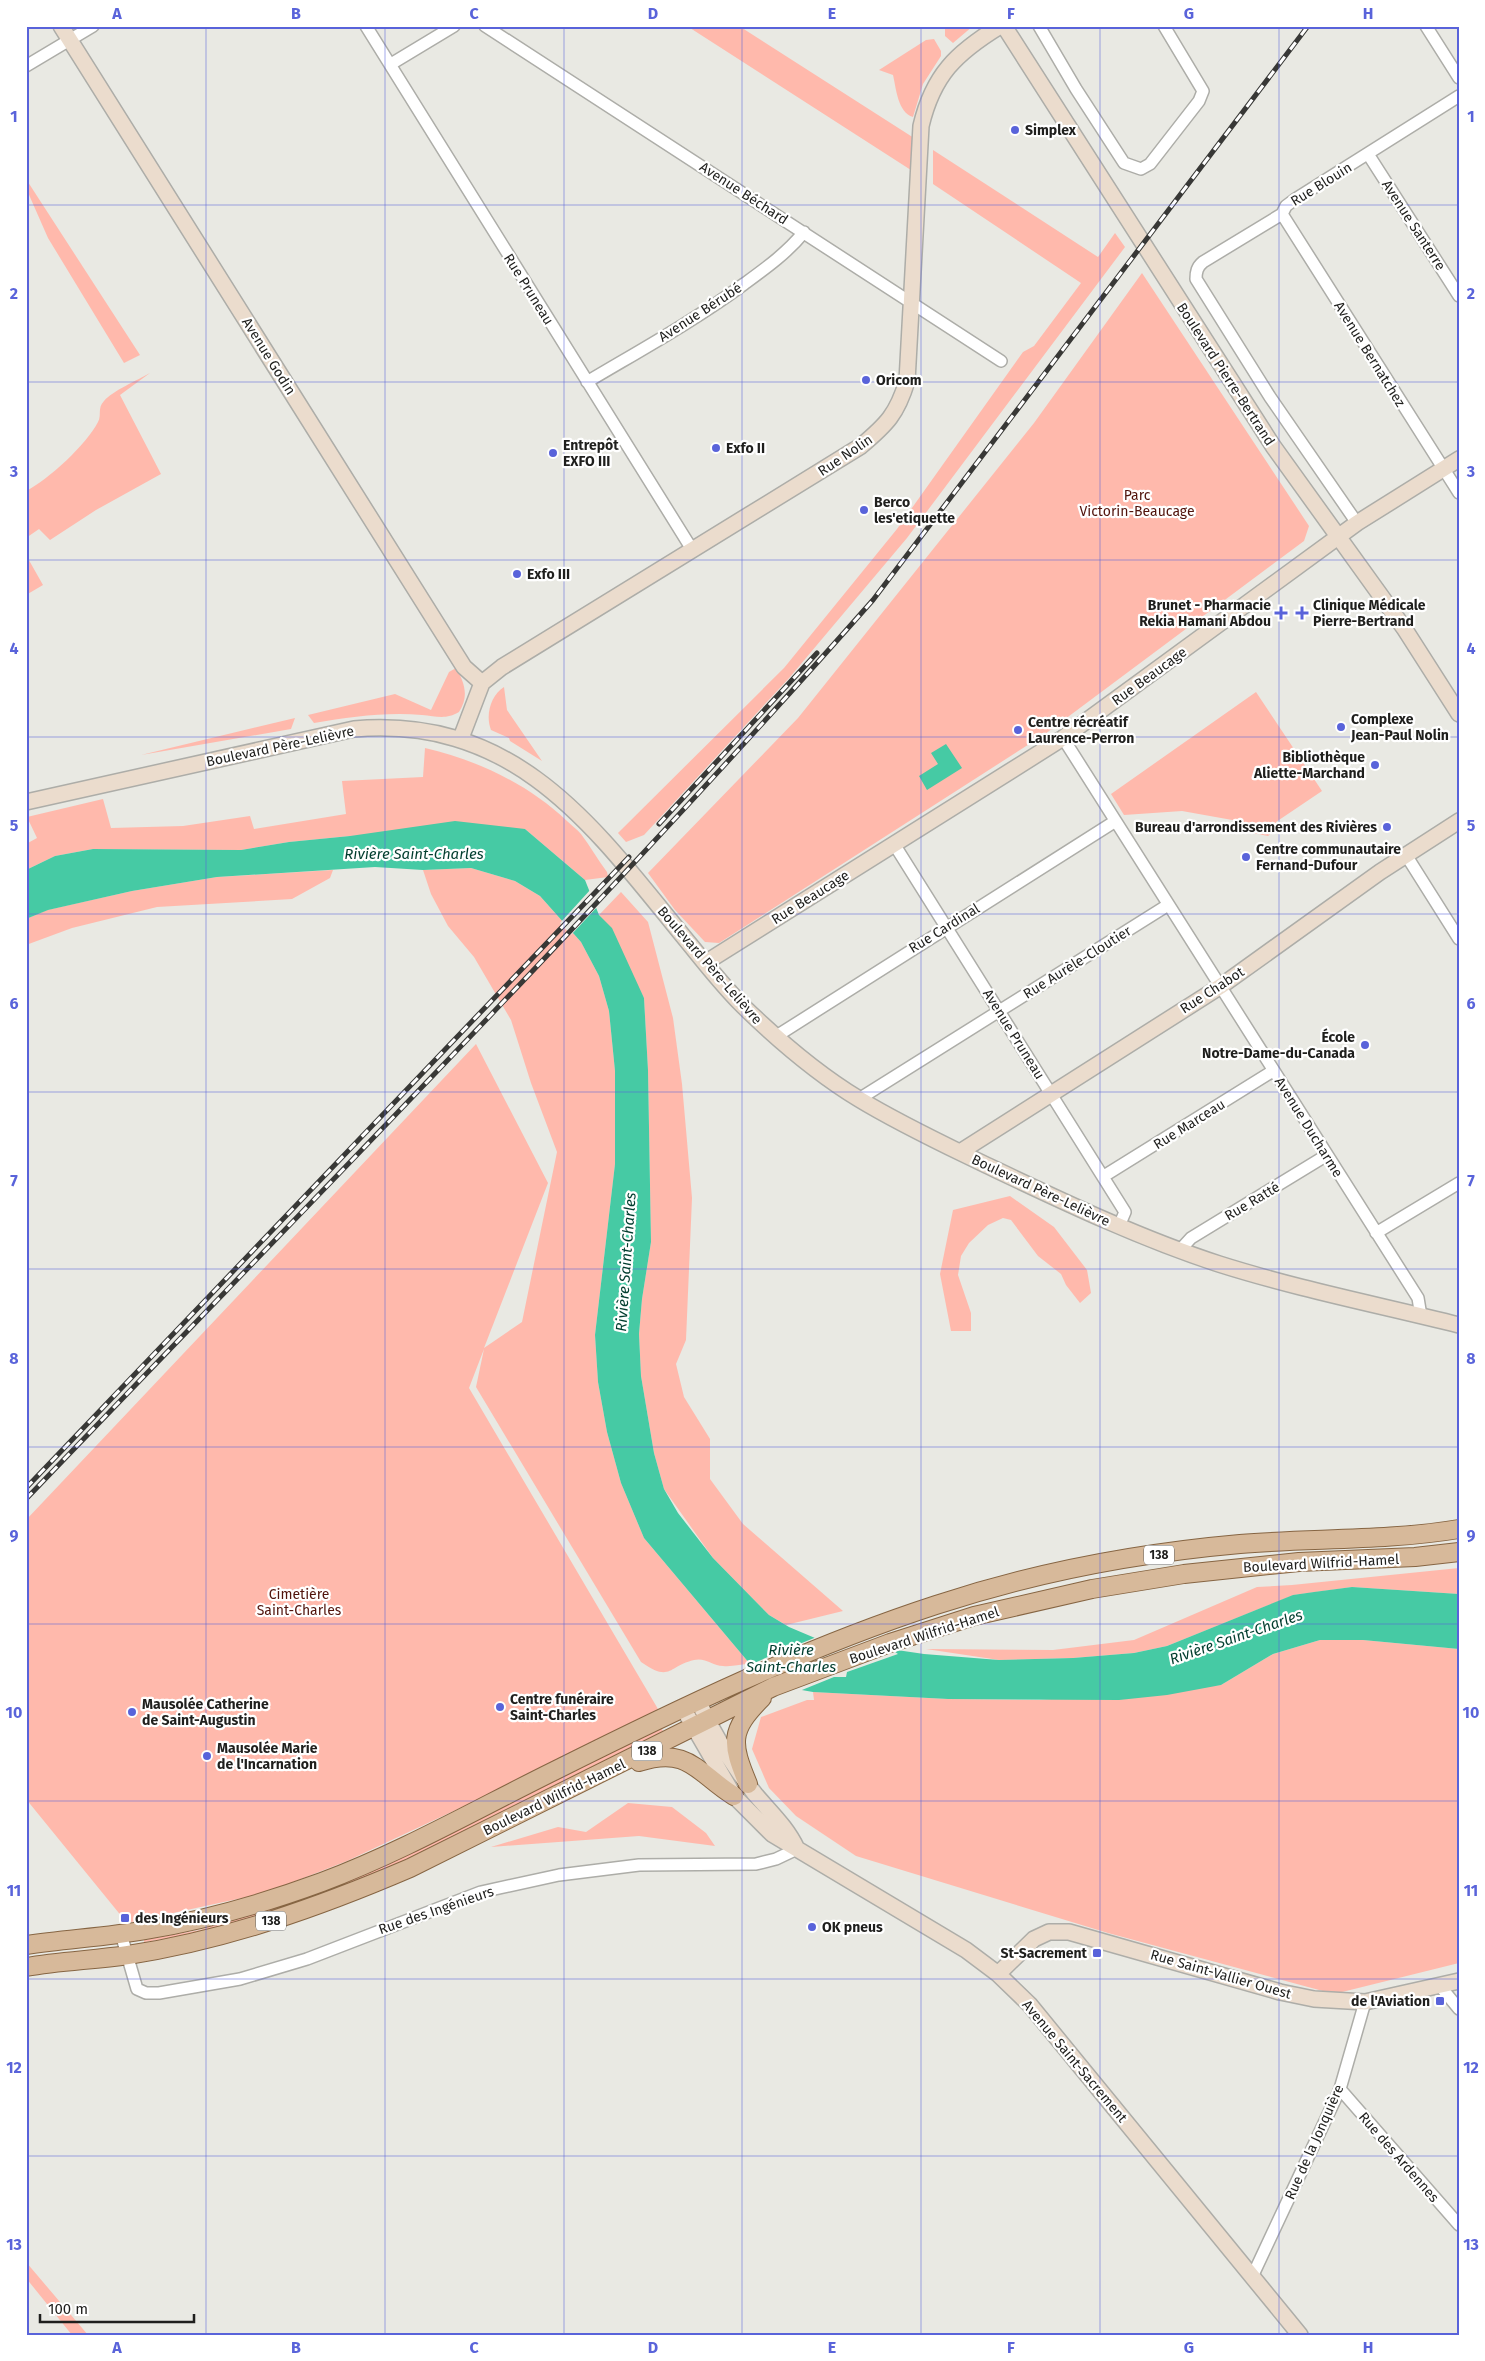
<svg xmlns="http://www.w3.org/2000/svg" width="1485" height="2361" viewBox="0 0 1485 2361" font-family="'Fira Sans',sans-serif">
<rect width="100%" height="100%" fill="#e9e9e3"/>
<path fill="#ffb9ac" d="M 687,26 L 739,26 L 914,138 L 914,172 Z
M 948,26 L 973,26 L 953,43 L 945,36 L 945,28 Z
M 934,39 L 941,51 L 941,56 L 923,84 L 913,117 C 898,113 896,88 893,75 L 879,70 L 926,40 Z
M 933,150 L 1098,257 L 1115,233 L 1125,247 L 907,538 L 790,677 L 644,835 L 626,842 L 618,833 L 784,668 L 897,529 L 1023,352 L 1034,346 L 1081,283 L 933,184 Z
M 26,179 L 140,355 L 124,363 L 48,238 L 26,188 Z
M 1142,273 L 1309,526 L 1304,541 L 1045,734 L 719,943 L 705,942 L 675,910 L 648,873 L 798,718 L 1034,423 Z
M 150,373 L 120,395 L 161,474 L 96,510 L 50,540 L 39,529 L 26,538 L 26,491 C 48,480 87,444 98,422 C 102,415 97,408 104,401 C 112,391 138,380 150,373 Z
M 26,555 L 43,585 L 26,595 Z
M 456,668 C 465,683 469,697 459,712 C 446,720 436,716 422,715 C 385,712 350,717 314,723 L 308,715 L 395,694 L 431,710 L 449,672 Z
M 504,687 L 507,710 L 542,761 L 510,741 L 509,738 L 491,730 C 485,715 491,695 504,687 Z
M 1256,692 L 1322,791 L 1276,822 L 1279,827 L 1268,836 L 1248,832 L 1249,823 L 1182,811 L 1124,815 L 1111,794 Z
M 295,718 L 291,729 L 141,755 Z
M 425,748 C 477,760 528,784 567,821 C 571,825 577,829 581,834 C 590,846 598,860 607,872 L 608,877 L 585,880 L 525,829 L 350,836 L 289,842 L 241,850 L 93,849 L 55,856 L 26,870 L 26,844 L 37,838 L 27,817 L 103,799 L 111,828 L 183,826 L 250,816 L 254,829 L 346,814 L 342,781 L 423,777 Z
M 471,868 L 515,881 L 540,896 L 581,942 L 599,976 L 609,1011 L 615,1071 L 615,1164 L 595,1335 L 598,1382 L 607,1432 L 621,1483 L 644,1538 L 750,1664 C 742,1664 732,1667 723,1666 C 713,1666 705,1657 694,1660 C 668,1666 671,1683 641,1662 L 476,1387 L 484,1349 L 469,1388 L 658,1709 L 564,1759 L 347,1861 L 265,1893 L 127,1923 L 26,1799 L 26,1520 L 476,1044 L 548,1183 L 484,1348 L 522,1322 L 557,1152 L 531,1083 L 511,1020 L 474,957 L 448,926 L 431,894 L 423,870 Z
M 333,870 L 330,878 L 292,899 L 157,907 L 72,928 L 26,945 L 26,919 L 47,910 L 132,891 L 217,877 Z
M 621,892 L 648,922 L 673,1018 L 682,1084 L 692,1198 L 686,1340 L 676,1364 L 684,1397 L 710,1439 L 710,1479 L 743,1524 L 843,1611 L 786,1625 L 769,1615 L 713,1558 L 664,1489 L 654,1453 L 641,1376 L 639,1334 L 642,1299 L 651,1242 L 648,1070 L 644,998 L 599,915 Z
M 1010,1196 L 1054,1227 L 1087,1270 L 1091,1293 L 1080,1303 L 1066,1285 L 1061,1274 L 1038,1256 L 1011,1220 L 1003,1218 L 988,1225 L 969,1243 L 961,1256 L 958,1275 L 971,1313 L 971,1331 L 951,1331 L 940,1274 L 953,1210 Z
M 1459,1568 L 1459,1594 L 1352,1587 L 1294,1595 L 1167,1646 L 1134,1653 L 1073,1658 L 999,1660 L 926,1649 L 1053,1650 L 1134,1640 L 1257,1587 L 1292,1585 Z
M 1320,1640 L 1363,1640 L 1459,1649 L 1459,1963 L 1334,1994 L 1108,1933 L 856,1856 L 796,1816 L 769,1788 L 752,1749 L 761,1717 L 807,1700 L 814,1700 L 813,1692 L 948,1699 L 1039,1700 L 1221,1685 L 1273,1654 Z
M 661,1727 L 663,1731 L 410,1860 L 336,1890 L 326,1891 L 326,1887 Z
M 628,1803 L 672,1807 L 706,1833 L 715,1846 L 639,1836 L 491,1847 L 558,1827 L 586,1832 Z
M 293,1901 C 267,1922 179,1937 144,1942 L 144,1940 L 200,1930 L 266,1906 Z
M 26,2262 L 88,2335 L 72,2335 L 26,2278 Z"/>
<path fill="#46caa4" d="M 946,744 L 962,768 L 927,790 L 919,776 L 938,764 L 931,753 Z
M 455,821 L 525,829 L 585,880 L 599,915 L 612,928 L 644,998 L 648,1070 L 651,1242 L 642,1299 L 639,1334 L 641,1376 L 654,1453 L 664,1489 L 678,1513 L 713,1558 L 769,1615 L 789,1627 L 815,1638 L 924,1654 L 999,1660 L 1073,1658 L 1134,1653 L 1167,1646 L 1293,1595 L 1314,1592 L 1352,1587 L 1459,1594 L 1459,1649 L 1363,1640 L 1320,1640 L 1273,1654 L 1221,1685 L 1167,1695 L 1119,1700 L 948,1699 L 813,1692 L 779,1686 L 750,1664 L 644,1538 L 621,1483 L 607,1432 L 598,1382 L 595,1335 L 615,1164 L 615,1071 L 609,1011 L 599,976 L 581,942 L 540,896 L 515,881 L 471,868 L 423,870 L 375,867 L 217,877 L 132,891 L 48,910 L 26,919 L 26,870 L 55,856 L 93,849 L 241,850 L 289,842 L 350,836 Z"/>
<path fill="#e9e9e3" d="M 591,889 L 598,906 L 571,935 L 560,923 Z
M 819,1636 L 888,1647 L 898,1654 L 847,1672 L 846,1677 L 834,1677 L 797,1692 L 781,1689 L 750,1665 L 779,1652 L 779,1648 L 792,1647 Z"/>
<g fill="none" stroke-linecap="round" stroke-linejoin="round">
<g stroke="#adada8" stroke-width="14">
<path id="street" d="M 366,26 L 693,551
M 485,26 L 1001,361
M 1039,26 L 1076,89 L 1124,163 L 1141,169 L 1150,164 L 1199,101 L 1203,91 L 1164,26
M 1426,26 L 1459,78
M 391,64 L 454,26
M 26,66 L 93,26
M 1368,154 L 1459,296
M 1282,214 L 1459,493
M 587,382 C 639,351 694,321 744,284 C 766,268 787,253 804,232
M 1357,523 L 1270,397 L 1196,279 C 1196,272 1197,267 1203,262 L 1282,214 L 1286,206 L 1294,200 L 1459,96
M 1063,738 L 1418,1298 L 1421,1316
M 894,844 L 1125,1212 L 1119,1226
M 1406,855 L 1459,939
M 775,1037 L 1114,822
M 859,1099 L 1168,905
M 1104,1176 L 1273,1071
M 1376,1233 L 1459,1183
M 1180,1250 L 1191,1238 L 1327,1155
M 121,1934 L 137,1989 L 146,1993 L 159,1993 L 240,1979 L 307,1959 L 481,1892 L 559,1875 L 639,1865 L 756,1864 L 776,1859 L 797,1849
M 1440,1986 L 1459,2009
M 1340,2089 L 1459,2225
M 1252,2277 L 1340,2089 L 1365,2002"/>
</g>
<g stroke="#adada8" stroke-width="18">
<path id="secondary" d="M 61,26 L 464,667 L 482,683
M 1004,26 L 1273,446 L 1404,628 L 1459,714
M 461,738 L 482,683 L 502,667 L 861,446 C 887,424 897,414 907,381 L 921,126 C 933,75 956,53 1000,26
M 26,802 L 354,729 C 521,715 598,833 692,947 C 708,967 724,987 743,1006 C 778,1040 816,1073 859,1099 C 900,1124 943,1144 986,1165 C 1062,1201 1139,1238 1219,1264 C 1298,1289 1379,1305 1459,1325
M 705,963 L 1063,738 L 1357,523 L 1459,459
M 960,1152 L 1221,986 L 1380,872 L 1459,821
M 698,1701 C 713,1733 733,1766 755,1794 C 770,1812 787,1827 797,1849
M 683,1708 L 734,1796 L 772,1834 L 966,1950 L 998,1974 L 1030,2005 L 1300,2335
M 998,1974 L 1034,1939 L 1049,1932 L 1069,1932 L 1280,1992 L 1314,1999 L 1365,2002 L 1459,1981"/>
</g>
<g stroke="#866543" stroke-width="20">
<path id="primary" d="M 639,1762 C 689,1746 697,1773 734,1796
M 748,1784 C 731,1743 729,1731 762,1698
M 26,1945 C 66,1939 107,1937 146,1930 C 206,1920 265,1903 322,1882 C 402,1852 477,1809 554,1771 C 678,1709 804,1648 936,1605 C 1033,1573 1138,1553 1240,1544 C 1313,1538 1386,1541 1459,1529
M 26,1967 C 60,1961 94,1960 128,1955 C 226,1940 319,1907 410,1868 L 773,1687 L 890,1643 L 974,1616 L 1092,1589 L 1184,1574 L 1299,1562 L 1415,1557 L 1459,1552"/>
</g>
<use href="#street" stroke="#fff" stroke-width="11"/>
<use href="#secondary" stroke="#ebdccd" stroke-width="15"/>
<use href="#primary" stroke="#d7b99a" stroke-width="18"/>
<g stroke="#383836" stroke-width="5">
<path id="rail" d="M 659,824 L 817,653
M 26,1488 L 629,857
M 26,1499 C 311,1201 601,908 873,600 L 1308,26"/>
</g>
<use href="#rail" stroke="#fff" stroke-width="3" stroke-dasharray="9" stroke-linecap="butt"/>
</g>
<path fill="none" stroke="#5963da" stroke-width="1" stroke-opacity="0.55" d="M 206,26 L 206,2335M 385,26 L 385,2335M 564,26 L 564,2335M 742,26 L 742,2335M 921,26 L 921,2335M 1100,26 L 1100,2335M 1279,26 L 1279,2335M 26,205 L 1459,205M 26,382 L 1459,382M 26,560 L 1459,560M 26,737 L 1459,737M 26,914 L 1459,914M 26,1092 L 1459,1092M 26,1269 L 1459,1269M 26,1447 L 1459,1447M 26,1624 L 1459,1624M 26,1801 L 1459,1801M 26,1979 L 1459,1979M 26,2156 L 1459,2156"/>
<g fill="#5963da" stroke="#fff" stroke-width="2">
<circle cx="1015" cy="130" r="5"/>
<circle cx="866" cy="380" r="5"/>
<circle cx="716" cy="448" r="5"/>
<circle cx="553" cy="453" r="5"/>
<circle cx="864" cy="510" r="5"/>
<circle cx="517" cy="574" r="5"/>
<path d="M1278.5 605.5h5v5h5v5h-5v5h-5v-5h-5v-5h5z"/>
<path d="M1299.5 605.5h5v5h5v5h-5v5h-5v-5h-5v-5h5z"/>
<circle cx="1341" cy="727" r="5"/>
<circle cx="1018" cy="730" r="5"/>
<circle cx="1375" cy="765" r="5"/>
<circle cx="1387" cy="827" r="5"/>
<circle cx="1246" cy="857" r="5"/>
<circle cx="1365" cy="1045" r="5"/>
<circle cx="500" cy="1707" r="5"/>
<circle cx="132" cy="1712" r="5"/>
<circle cx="207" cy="1756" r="5"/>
<rect x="120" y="1913" width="10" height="10" rx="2.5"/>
<circle cx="812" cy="1927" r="5"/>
<rect x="1092" y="1948" width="10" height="10" rx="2.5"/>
<rect x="1435" y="1996" width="10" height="10" rx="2.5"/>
</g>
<g text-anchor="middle" stroke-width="4.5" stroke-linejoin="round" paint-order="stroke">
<g fill="#fff" stroke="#626261" stroke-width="1">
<rect x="1144" y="1545.5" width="30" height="19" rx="4"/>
<rect x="632" y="1741.5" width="30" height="19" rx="4"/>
<rect x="256" y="1911.5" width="30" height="19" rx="4"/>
</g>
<g font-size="12" font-weight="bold" fill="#1f1f1d">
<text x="1159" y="1559">138</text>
<text x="647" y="1755">138</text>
<text x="271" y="1925">138</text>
</g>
<g font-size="14" font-weight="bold" fill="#1f1f1d" stroke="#fff" text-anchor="start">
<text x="1025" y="135">Simplex</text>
<text x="876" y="385">Oricom</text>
<text x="563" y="450">Entrepôt<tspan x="563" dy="16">EXFO III</tspan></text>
<text x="726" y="453">Exfo II</text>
<text x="874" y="507">Berco<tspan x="874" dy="16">les'etiquette</tspan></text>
<text x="527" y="579">Exfo III</text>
<text x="1271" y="610" text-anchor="end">Brunet - Pharmacie<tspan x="1271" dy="16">Rekia Hamani Abdou</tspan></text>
<text x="1313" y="610">Clinique Médicale<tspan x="1313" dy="16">Pierre-Bertrand</tspan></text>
<text x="1351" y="724">Complexe<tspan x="1351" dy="16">Jean-Paul Nolin</tspan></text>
<text x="1028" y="727">Centre récréatif<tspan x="1028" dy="16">Laurence-Perron</tspan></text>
<text x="1365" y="762" text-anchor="end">Bibliothèque<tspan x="1365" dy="16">Aliette-Marchand</tspan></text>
<text x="1377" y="832" text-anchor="end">Bureau d'arrondissement des Rivières</text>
<text x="1256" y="854">Centre communautaire<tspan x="1256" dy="16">Fernand-Dufour</tspan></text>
<text x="1355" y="1042" text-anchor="end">École<tspan x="1355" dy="16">Notre-Dame-du-Canada</tspan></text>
<text x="510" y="1704">Centre funéraire<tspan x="510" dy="16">Saint-Charles</tspan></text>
<text x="142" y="1709">Mausolée Catherine<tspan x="142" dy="16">de Saint-Augustin</tspan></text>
<text x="217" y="1753">Mausolée Marie<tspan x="217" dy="16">de l'Incarnation</tspan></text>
<text x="135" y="1923">des Ingénieurs</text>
<text x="822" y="1932">OK pneus</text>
<text x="1087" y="1958" text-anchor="end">St-Sacrement</text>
<text x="1430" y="2006" text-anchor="end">de l'Aviation</text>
</g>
<g font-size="14" fill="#1f1f1d" stroke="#fff">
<text transform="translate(1321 184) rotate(-32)" y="5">Rue Blouin</text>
<text transform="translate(744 193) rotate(33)" y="5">Avenue Béchard</text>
<text transform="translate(1414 225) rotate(57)" y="5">Avenue Santerre</text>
<text transform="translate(529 289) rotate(58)" y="5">Rue Pruneau</text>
<text transform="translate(700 312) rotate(-33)" y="5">Avenue Bérubé</text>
<text transform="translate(1370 354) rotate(58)" y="5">Avenue Bernatchez</text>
<text transform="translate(269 356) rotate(58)" y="5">Avenue Godin</text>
<text transform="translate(1226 374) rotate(57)" y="5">Boulevard Pierre-Bertrand</text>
<text transform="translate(845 455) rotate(-34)" y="5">Rue Nolin</text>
<text transform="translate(1149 676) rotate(-36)" y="5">Rue Beaucage</text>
<text transform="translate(280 746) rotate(-12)" y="5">Boulevard Père-Lelièvre</text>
<text transform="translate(810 897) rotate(-32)" y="5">Rue Beaucage</text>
<text transform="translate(944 928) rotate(-32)" y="5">Rue Cardinal</text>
<text transform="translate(1077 962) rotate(-32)" y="5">Rue Aurèle-Cloutier</text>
<text transform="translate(710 965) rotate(49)" y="5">Boulevard Père-Lelièvre</text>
<text transform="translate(1212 990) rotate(-33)" y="5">Rue Chabot</text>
<text transform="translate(1014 1034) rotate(58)" y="5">Avenue Pruneau</text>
<text transform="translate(1189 1124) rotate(-32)" y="5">Rue Marceau</text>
<text transform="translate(1309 1127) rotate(58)" y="5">Avenue Ducharme</text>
<text transform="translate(1041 1190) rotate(25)" y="5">Boulevard Père-Lelièvre</text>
<text transform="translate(1252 1201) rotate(-31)" y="5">Rue Ratté</text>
<text transform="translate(1321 1563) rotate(-3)" y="5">Boulevard Wilfrid-Hamel</text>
<text transform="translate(924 1635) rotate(-18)" y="5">Boulevard Wilfrid-Hamel</text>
<text transform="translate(554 1797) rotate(-26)" y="5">Boulevard Wilfrid-Hamel</text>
<text transform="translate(436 1910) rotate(-19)" y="5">Rue des Ingénieurs</text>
<text transform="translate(1221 1974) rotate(16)" y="5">Rue Saint-Vallier Ouest</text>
<text transform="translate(1075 2061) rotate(50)" y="5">Avenue Saint-Sacrement</text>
<text transform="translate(1314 2142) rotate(-66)" y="5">Rue de la Jonquière</text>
<text transform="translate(1399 2157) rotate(49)" y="5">Rue des Ardennes</text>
</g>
<g font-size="14" fill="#51130b" stroke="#fff">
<text x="1137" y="500">Parc<tspan x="1137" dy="16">Victorin-Beaucage</tspan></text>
<text x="299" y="1599">Cimetière<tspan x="299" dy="16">Saint-Charles</tspan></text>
</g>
<g font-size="15" font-style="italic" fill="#013d2e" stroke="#fff">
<text x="414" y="859">Rivière Saint-Charles</text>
<text transform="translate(626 1262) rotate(-86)" y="5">Rivière Saint-Charles</text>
<text transform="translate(1236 1637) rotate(-19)" y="5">Rivière Saint-Charles</text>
<text x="791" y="1655">Rivière<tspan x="791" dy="17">Saint-Charles</tspan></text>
</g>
</g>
<rect width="1485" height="2361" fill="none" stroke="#ffffff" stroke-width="55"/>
<path d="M40 2314v8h154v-8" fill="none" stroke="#1f1f1d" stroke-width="2.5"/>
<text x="48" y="2314" font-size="15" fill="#1f1f1d" stroke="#ffffff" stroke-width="4" paint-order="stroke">100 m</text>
<rect x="28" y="28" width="1430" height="2306" fill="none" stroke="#5963da" stroke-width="2"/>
<g font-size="16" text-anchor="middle" font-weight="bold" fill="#5963da">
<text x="117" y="19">A</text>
<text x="296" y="19">B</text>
<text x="474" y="19">C</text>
<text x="653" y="19">D</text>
<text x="832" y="19">E</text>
<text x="1011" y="19">F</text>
<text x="1189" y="19">G</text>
<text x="1368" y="19">H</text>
<text x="14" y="122">1</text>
<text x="1471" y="122">1</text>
<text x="14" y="299">2</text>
<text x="1471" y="299">2</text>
<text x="14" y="477">3</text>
<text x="1471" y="477">3</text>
<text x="14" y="654">4</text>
<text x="1471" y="654">4</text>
<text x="14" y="831">5</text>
<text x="1471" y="831">5</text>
<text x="14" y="1009">6</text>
<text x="1471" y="1009">6</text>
<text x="14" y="1186">7</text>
<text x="1471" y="1186">7</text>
<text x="14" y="1364">8</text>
<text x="1471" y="1364">8</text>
<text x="14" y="1541">9</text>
<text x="1471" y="1541">9</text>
<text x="14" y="1718">10</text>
<text x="1471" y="1718">10</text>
<text x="14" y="1896">11</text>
<text x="1471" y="1896">11</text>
<text x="14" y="2073">12</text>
<text x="1471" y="2073">12</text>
<text x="14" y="2250">13</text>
<text x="1471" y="2250">13</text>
<text x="117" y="2353">A</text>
<text x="296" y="2353">B</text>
<text x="474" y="2353">C</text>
<text x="653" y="2353">D</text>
<text x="832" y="2353">E</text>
<text x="1011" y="2353">F</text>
<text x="1189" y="2353">G</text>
<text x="1368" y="2353">H</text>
</g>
</svg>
